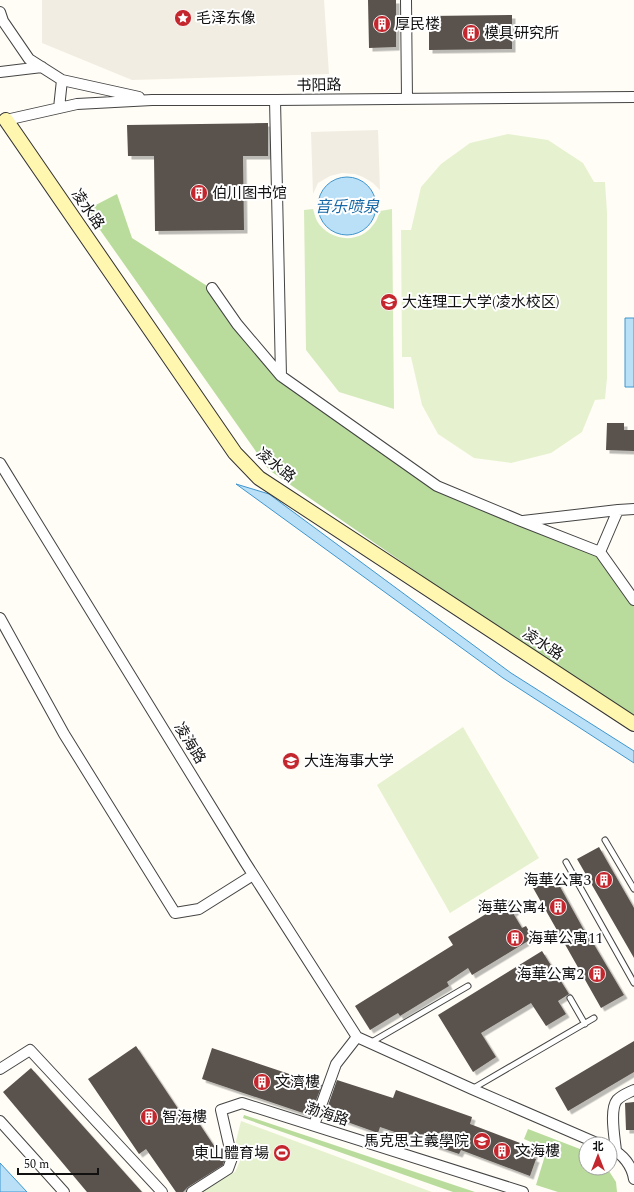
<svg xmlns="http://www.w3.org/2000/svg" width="634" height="1192" viewBox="0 0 634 1192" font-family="Spectral,'Noto Sans SC',serif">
<defs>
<filter id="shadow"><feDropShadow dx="3.5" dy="3.5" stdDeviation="0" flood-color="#0004"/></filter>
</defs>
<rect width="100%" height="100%" fill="#fffdf5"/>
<path fill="#d5ebbd" d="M 313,209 C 314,212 315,217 317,221 C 329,241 359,245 373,225 C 377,221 378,216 380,211 L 392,209 L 394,409 L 339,392 L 306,350 L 304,210 Z"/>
<path fill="#b9dc9c" d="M 117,194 L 132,238 L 215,291 L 281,376 L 437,486 L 600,552 L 634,602 L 634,722 L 269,470 L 86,210 Z
M 244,1115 L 475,1192 L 453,1192 L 243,1118 Z
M 528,1129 L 580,1149 L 586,1153 L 586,1168 L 607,1168 L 616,1182 L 617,1192 L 558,1192 L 536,1185 L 547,1149 L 524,1139 Z"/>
<path fill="#e6f2cf" d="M 508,134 L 548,140 L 583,163 L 594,182 L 605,182 L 607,212 L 607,378 L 605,399 L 595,400 L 582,432 L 551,453 L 511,463 L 474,458 L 438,434 L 422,405 L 411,357 L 402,357 L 401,230 L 411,230 L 421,187 L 441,164 L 470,143 Z
M 463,727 L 539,858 L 450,913 L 377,785 Z
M 241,1121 L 432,1192 L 201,1192 L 203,1188 L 235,1172 L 240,1161 L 235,1145 Z"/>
<path fill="#f1ede2" d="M 42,0 L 324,0 L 329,74 L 132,80 L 42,43 Z
M 378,130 L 380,190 L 373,183 L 363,177 L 355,174 L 342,173 L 330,176 L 318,183 L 313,194 L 311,132 Z"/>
<path fill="#b9e0f7" stroke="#3f96cf" d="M318 206a29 29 0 1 1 58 0a29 29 0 1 1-58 0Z
M 625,318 L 634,318 L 634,387 L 625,387 Z
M 236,484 L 269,494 L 511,673 L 634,751 L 634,763 L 503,678 Z
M 0,1163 L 27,1192 L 0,1192 Z"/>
<path fill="#5a524d" filter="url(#shadow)" d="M 368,0 L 396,0 L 396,47 L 369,48 Z
M 512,15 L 512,49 L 429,50 L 429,16 Z
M 268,123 L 268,156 L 243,156 L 244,230 L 155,231 L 154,156 L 128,156 L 127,125 Z
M 607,423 L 624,423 L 624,430 L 634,430 L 634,451 L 606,450 Z
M 599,847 L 634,908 L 634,958 L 577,859 Z
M 553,874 L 590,941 L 592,941 L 624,995 L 601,1008 L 532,886 Z
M 509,900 L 516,911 L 513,913 L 522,928 L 526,926 L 533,938 L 472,975 L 468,968 L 447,982 L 449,986 L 400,1016 L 398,1013 L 370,1030 L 355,1006 L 453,945 L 448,937 Z
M 542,951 L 569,994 L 558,1001 L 566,1014 L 546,1026 L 531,1003 L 481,1033 L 496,1057 L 473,1072 L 438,1015 Z
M 634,1041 L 634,1072 L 568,1111 L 555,1088 Z
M 136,1046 L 185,1119 L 193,1114 L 224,1161 L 223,1165 L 188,1187 L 183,1192 L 176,1192 L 146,1149 L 139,1154 L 88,1079 Z
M 212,1048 L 322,1085 L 313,1108 L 309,1106 L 306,1114 L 202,1079 Z
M 31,1068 L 142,1192 L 87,1192 L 3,1092 Z
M 337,1080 L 393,1098 L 396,1090 L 472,1117 L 470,1124 L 536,1149 L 533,1158 L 536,1159 L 530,1176 L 461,1150 L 459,1154 L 380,1127 L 378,1133 L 325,1114 Z
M 634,1102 L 634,1130 L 626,1130 L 625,1103 Z"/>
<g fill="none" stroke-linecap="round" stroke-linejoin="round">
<g stroke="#444" stroke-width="7">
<path id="service" d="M 605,840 L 634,889
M 566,862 L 634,983
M 570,998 L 585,1024
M 370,1043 L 468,986
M 472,1089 L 594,1018"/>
</g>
<g stroke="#444" stroke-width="12">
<path id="minor" d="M 406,0 L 407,99
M 0,12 L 3,21 L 29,59 L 62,80 L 139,97
M 0,72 L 42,67
M 275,100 L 281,376 L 437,486 L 521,521 L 600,552 L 634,600
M 59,108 L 62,80
M 6,120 L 77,104 L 152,100 L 275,100 L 634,97
M 212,288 L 237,324 L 281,376
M 0,463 L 245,862 L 357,1037
M 523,521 L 618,510
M 600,552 L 618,510 L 634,509
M 0,618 L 64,734 L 175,913 L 199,909 L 253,875
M 357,1037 L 472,1089 L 599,1144
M 0,1069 L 30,1050 L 162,1192
M 0,1121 L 64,1192
M 314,1125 L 336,1064 L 357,1037
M 611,1149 C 623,1154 632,1166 634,1179
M 616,1151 C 615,1139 609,1110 617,1100 C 622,1095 628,1093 634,1090
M 192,1192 L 228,1169 L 232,1158 L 221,1110 L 242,1103 L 523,1192"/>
</g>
<g stroke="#333" stroke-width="16">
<path id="secondary" d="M 6,120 L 235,453 L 259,478 L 634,724"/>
</g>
<use href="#service" stroke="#fff" stroke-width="5"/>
<use href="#minor" stroke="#fff" stroke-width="10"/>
<use href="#secondary" stroke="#fff6b0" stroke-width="14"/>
</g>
<defs>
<g id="sight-disc" transform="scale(0.9)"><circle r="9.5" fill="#c4262e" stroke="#fff"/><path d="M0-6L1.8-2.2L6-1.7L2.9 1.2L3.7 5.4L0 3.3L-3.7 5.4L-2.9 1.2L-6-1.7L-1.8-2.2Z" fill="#fff"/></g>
<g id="building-disc" transform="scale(0.9)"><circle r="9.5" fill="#c4262e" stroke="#fff"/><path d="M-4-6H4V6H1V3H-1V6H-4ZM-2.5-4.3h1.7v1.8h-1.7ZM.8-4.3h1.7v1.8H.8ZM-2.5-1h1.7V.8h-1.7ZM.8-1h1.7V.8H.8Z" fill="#fff"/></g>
<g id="university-disc" transform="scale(0.9)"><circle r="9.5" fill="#c4262e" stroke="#fff"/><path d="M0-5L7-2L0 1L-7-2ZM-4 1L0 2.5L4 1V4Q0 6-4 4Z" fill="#fff"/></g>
<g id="stadium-disc" transform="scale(0.9)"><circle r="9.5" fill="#c4262e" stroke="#fff"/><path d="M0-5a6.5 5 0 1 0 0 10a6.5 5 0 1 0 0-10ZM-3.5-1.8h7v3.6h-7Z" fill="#fff"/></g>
</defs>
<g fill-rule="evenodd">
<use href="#sight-disc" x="183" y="18"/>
<use href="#building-disc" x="382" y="24"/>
<use href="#building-disc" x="471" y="33"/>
<use href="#building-disc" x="199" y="193"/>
<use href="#university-disc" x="389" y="302"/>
<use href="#university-disc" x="291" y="761"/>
<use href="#building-disc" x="604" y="880"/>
<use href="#building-disc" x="558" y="907"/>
<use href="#building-disc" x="515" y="938"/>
<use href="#building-disc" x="597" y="974"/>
<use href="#building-disc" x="262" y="1082"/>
<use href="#building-disc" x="149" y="1117"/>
<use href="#university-disc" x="482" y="1141"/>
<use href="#building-disc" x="502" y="1151"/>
<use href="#stadium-disc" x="282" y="1153"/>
</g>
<g text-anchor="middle" stroke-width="4" stroke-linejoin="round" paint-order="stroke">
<g font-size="15" fill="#111" stroke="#fff" text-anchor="start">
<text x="196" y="23">毛泽东像</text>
<text x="395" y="29">厚民楼</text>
<text x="484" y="38">模具研究所</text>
<text x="212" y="198">伯川图书馆</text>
<text x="402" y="307">大连理工大学(凌水校区)</text>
<text x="304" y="766">大连海事大学</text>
<text x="591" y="885" text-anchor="end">海華公寓3</text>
<text x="545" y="912" text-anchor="end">海華公寓4</text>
<text x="528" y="943">海華公寓11</text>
<text x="584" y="979" text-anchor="end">海華公寓2</text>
<text x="275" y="1087">文濟樓</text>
<text x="162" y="1122">智海樓</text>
<text x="469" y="1146" text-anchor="end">馬克思主義學院</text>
<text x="515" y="1156">文海樓</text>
<text x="269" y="1158" text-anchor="end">東山體育場</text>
</g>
<g font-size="15" fill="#111" stroke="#fff">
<text transform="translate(319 85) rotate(-1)" y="5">书阳路</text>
<text transform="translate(88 209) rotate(55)" y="5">凌水路</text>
<text transform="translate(276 465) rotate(39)" y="5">凌水路</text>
<text transform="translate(543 644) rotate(33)" y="5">凌水路</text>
<text transform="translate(190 743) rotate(58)" y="5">凌海路</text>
<text transform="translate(327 1114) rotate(18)" y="5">渤海路</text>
</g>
<g font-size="16" font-style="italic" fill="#1768a6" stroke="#fff">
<text x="347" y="212">音乐喷泉</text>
</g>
</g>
<g transform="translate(598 1156)"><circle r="19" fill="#ffffff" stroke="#a0a0a0"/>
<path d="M0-3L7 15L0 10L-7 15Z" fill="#c4262e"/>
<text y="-6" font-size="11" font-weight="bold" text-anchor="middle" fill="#111111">北</text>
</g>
<path d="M18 1168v6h80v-6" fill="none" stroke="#111111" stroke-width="2"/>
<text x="24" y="1168" font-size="12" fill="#111111" stroke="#ffffff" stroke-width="3" paint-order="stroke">50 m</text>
</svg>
